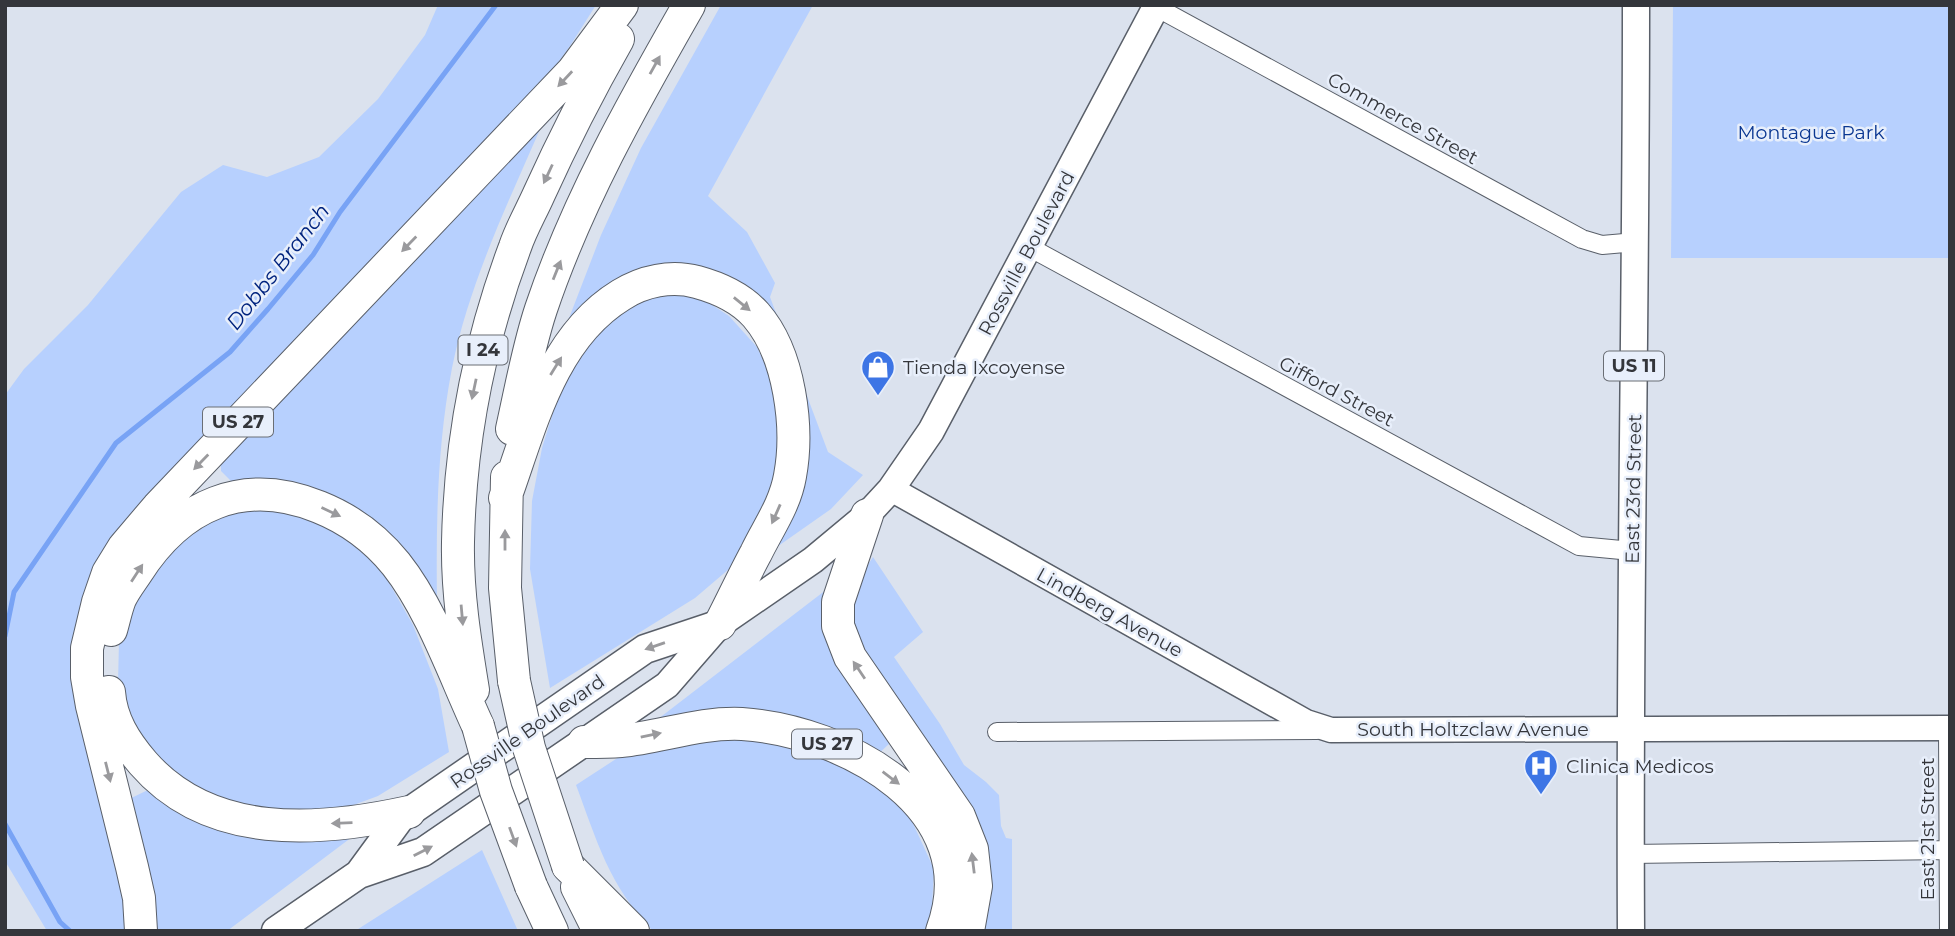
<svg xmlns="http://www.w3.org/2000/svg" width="1955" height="936" viewBox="0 0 1955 936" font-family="Montserrat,sans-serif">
<rect width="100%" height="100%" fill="#dbe2ee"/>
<path fill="#b7d0fe" d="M 438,5 L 596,5 L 570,46 L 532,99 L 199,451 L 75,635 L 73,691 L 123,895 L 128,931 L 47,931 L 5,861 L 5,395 L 24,369 L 88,305 L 181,192 L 223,165 L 267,177 L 319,157 L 378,99 L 425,35 Z
M 721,5 L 813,5 L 708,196 L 747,232 L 775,283 L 770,297 L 828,452 L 863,475 L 831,509 L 764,556 L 778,531 L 784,349 L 690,268 L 566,326 L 601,235 L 641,148 Z
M 1673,5 L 1950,5 L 1950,258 L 1671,258 Z
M 541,127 C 507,205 469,284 452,368 C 437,446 436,523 437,602 L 384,540 L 237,487 L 221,471 L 221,457 Z
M 671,294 L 700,297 L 729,316 L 757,347 L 773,381 L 781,425 L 777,479 L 736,563 L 695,598 L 550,688 L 530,569 L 532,501 L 542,448 L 561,387 L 587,341 L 613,317 L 644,299 Z
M 252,506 L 297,513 L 345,537 L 383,572 L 413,625 L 438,689 L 449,752 L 378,796 L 329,814 L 284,817 L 192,794 L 129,727 L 118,684 L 119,641 L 150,568 L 213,514 Z
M 873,557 L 923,632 L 894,657 L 940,724 L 964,765 L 986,782 L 999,795 L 1001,826 L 1006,838 L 1012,839 L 1012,931 L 981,931 L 855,633 C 849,603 856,582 873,557 Z
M 835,583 L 890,743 L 876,756 L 831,734 L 645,729 Z
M 687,739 L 751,739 L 820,753 L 869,775 L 910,817 L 934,869 L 931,925 L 928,931 L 653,931 C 609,886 597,841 576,785 L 619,757 Z
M 150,789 L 356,834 L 227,931 L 150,931 L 123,802 Z
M 482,850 L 518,931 L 355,931 Z"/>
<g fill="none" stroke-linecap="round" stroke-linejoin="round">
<path stroke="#78a3f5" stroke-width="5" d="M 5,636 L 14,592 L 116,443 L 230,352 L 268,309 L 313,255 L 340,212 L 496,5
M 5,824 L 60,922 L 70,931"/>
<g stroke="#595f69" stroke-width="20">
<path id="minor" d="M 1156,7 L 1582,239 L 1602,245 L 1636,242
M 1029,247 L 1579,546 L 1632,551
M 1948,728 L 1949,931
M 997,732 L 1317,730
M 1630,854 L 1948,850"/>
</g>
<g stroke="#595f69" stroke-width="27">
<path id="secondary" d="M 891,489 L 1306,722 L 1331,730 L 1950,728"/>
</g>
<g stroke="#595f69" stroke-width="29">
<path id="primary" d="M 584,742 L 667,685 L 720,624 L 813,560 L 867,515 L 891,489 L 931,431 L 1157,5
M 1631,931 C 1629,622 1636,314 1636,5"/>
</g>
<g stroke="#595f69" stroke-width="31">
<path id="trunk" d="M 359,874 L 400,818 L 409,812 L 645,649 L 720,624
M 276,931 L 359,874 L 423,852 L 584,742"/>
</g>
<g stroke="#595f69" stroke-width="34">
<path id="motorway" d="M 512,429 C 521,389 528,348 541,309 C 577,202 633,103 689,5
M 507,477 L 505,588 L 514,681
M 505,498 C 531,426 551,338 621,295 C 643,281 671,275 697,282 C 719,288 740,297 756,315 C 790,354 799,428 790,476 C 785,505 768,528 756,553 C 743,577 732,601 720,624
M 867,515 L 838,602 L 838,626 L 850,657 L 959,816 L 972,849 L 976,886 L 968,931
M 111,630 C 114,620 116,609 120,599 C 124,590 131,581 137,572 C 180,505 243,476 319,507 C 349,519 375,538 396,564 C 431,608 454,674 478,726
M 473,690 C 465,641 457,592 458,542 C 460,440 479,343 515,247 C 521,229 531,212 539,194 C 563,141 589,90 618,39
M 109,692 C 111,720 125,742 143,763 C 210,840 318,832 409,812
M 584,742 C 596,742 609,742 621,741 C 661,737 700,722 742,724 C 845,731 988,807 942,931
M 568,866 L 633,931
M 531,886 L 552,931
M 577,887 L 599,931
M 141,931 L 139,898 L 132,867 L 92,706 L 87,677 L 87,648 L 98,602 L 108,573 L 124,547 L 158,507 L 573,71 L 622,5"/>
</g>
<use href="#minor" stroke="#fff" stroke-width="18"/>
<use href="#secondary" stroke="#fff" stroke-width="24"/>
<use href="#primary" stroke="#fff" stroke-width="26"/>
<use href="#trunk" stroke="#fff" stroke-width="28"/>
<use href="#motorway" stroke="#fff" stroke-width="32"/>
<g stroke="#595f69" stroke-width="34" stroke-linecap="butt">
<path id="motorway-bridge" d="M 514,681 L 529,748 L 568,866
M 478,726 L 496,791 L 531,886"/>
</g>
<use href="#motorway-bridge" stroke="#fff" stroke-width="32"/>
</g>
<defs><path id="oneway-solid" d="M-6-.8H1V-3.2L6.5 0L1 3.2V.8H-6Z" transform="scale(1.75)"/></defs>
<g fill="#9a9a9d">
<use href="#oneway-solid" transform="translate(655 65) rotate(-61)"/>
<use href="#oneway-solid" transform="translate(565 79) rotate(133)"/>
<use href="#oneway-solid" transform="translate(548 174) rotate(115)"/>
<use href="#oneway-solid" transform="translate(409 244) rotate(134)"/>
<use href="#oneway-solid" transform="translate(557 270) rotate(-68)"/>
<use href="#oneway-solid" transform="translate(742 304) rotate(39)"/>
<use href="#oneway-solid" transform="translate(556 366) rotate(-58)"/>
<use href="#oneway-solid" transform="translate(474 389) rotate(102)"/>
<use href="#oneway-solid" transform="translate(201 462) rotate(134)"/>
<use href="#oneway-solid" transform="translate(331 512) rotate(25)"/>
<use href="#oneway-solid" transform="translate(776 514) rotate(114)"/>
<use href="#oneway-solid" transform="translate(505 540) rotate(-90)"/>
<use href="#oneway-solid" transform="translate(137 573) rotate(-57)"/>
<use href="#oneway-solid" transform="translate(462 615) rotate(85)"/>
<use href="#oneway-solid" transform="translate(655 646) rotate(161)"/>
<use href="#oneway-solid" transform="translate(859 670) rotate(-124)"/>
<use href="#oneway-solid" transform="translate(651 735) rotate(-12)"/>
<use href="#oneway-solid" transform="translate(108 772) rotate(76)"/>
<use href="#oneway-solid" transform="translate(891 778) rotate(37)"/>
<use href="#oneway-solid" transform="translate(342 823) rotate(178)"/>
<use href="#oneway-solid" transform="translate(513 837) rotate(70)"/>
<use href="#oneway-solid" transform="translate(423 851) rotate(-27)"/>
<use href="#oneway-solid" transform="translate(973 863) rotate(-97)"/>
</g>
<defs>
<g id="shop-pin" transform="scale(1.75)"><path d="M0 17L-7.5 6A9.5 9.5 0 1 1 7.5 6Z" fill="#3d75e5" stroke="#e8effb"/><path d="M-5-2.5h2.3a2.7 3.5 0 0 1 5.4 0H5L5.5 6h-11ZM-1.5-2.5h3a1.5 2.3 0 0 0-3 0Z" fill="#fff"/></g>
<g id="hospital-pin" transform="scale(1.75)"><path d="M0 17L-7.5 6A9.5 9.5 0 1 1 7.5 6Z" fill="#3d75e5" stroke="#e8effb"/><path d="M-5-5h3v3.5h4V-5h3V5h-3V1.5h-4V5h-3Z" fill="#fff"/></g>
</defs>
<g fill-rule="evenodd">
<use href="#shop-pin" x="878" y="367"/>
<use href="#hospital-pin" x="1541" y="766"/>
</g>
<g text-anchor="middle" stroke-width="5" stroke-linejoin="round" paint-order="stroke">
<g fill="#e8effb" stroke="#6a6e75" stroke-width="2">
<rect x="458.5" y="335.5" width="49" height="29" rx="5"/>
<rect x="1604" y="351.5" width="60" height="29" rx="5"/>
<rect x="203" y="407.5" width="70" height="29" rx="5"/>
<rect x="792" y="729.5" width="70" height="29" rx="5"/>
</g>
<g font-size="18" font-weight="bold" fill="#34363b">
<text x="483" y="356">I 24</text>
<text x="1634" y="372">US 11</text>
<text x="238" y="428">US 27</text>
<text x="827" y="750">US 27</text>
</g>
<g font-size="19" fill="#34363b" stroke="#e8effb">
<text transform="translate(1403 118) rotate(29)" y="7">Commerce Street</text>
<text transform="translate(1026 253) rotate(-62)" y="7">Rossville Boulevard</text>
<text transform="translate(1337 391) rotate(28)" y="7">Gifford Street</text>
<text transform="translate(1633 489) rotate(-89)" y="7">East 23rd Street</text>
<text transform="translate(1110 612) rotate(29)" y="7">Lindberg Avenue</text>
<text x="1473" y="736">South Holtzclaw Avenue</text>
<text transform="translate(527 731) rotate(-35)" y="7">Rossville Boulevard</text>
<text transform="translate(1927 829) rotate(-90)" y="7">East 21st Street</text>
</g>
<g font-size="19" fill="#0a3792" stroke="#e8effb">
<text x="1811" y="139">Montague Park</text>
</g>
<g font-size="19" fill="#34363b" stroke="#e8effb" text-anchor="start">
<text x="903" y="374">Tienda Ixcoyense</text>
<text x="1566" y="773">Clinica Medicos</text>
</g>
<g font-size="21" font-style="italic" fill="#00237e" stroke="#e8effb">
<text transform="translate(278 267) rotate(-52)" y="7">Dobbs Branch</text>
</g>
</g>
<rect width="1955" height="936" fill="none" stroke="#34363b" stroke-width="14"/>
</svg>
